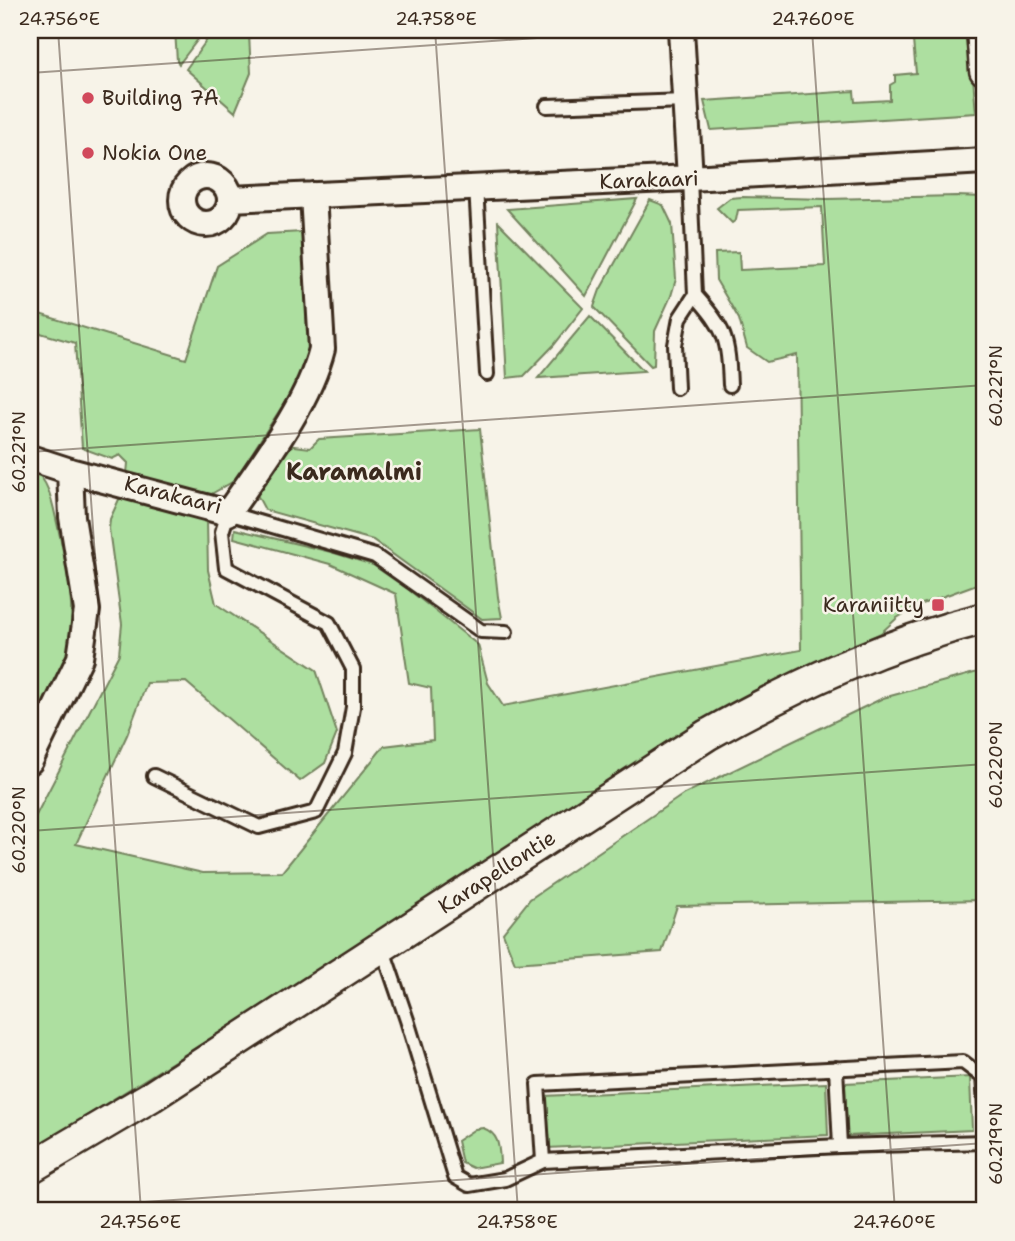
<svg xmlns="http://www.w3.org/2000/svg" width="1015" height="1241" viewBox="0 0 1015 1241" font-family="'Shantell Sans',sans-serif">
<rect width="100%" height="100%" fill="#f7f3e8"/>
<filter id="ink" filterUnits="userSpaceOnUse"><feTurbulence type="fractalNoise" baseFrequency=".0143" numOctaves="2"/><feDisplacementMap in="SourceGraphic" scale="14" xChannelSelector="R" yChannelSelector="G"/><feConvolveMatrix kernelMatrix="1 2 1 2 8 2 1 2 1" color-interpolation-filters="sRGB"/></filter>
<g filter="url(#ink)">
<path fill="#addfa0" stroke="#74845f" stroke-width="2" d="M 175,30 L 205,30 L 179,64 L 177,61 Z
M 214,30 L 248,30 L 249,34 L 251,73 L 235,112 L 186,69 Z
M 912,30 L 969,30 L 976,113 L 711,130 L 704,101 L 854,91 L 855,102 L 890,100 L 890,85 L 895,82 L 895,75 L 916,73 Z
M 956,196 L 985,197 L 985,581 L 917,606 L 897,618 L 881,633 L 768,686 L 327,966 L 30,1151 L 30,827 L 119,654 L 122,624 L 109,529 L 110,519 L 121,495 L 207,520 L 208,570 L 216,604 L 316,670 L 337,733 L 325,763 L 300,781 L 186,682 L 147,683 L 127,735 L 76,844 L 203,873 L 282,872 L 384,746 L 433,740 L 431,688 L 409,683 L 396,594 L 330,564 L 234,538 L 235,529 L 331,552 L 373,565 L 409,590 L 478,645 L 488,683 L 503,706 L 801,650 L 797,355 L 767,362 L 747,348 L 739,319 L 716,280 L 715,253 L 739,252 L 740,270 L 825,266 L 822,207 L 738,210 L 736,220 L 732,223 L 717,208 L 730,198 L 742,197 L 827,199 Z
M 637,199 L 586,296 L 507,209 Z
M 650,200 L 663,205 L 672,224 L 676,279 L 671,296 L 655,331 L 654,365 L 651,366 L 594,307 L 600,290 Z
M 498,222 L 583,308 L 554,345 L 524,376 L 507,378 Z
M 302,232 L 310,352 L 303,374 L 234,481 L 206,497 L 127,474 L 128,463 L 120,455 L 112,459 L 82,448 L 75,343 L 30,330 L 30,311 L 186,359 L 217,266 L 267,234 Z
M 590,316 L 644,371 L 538,378 Z
M 480,429 L 498,597 L 502,618 L 482,619 L 373,540 L 265,510 L 256,493 L 287,445 L 310,448 L 319,439 Z
M 33,470 C 49,479 53,506 57,523 C 68,572 79,616 64,667 C 57,692 41,716 30,740 L 30,477 Z
M 985,670 L 985,900 L 677,906 L 662,952 L 515,963 L 503,933 L 530,899 L 684,794 L 883,698 Z
M 970,1077 L 972,1130 L 847,1136 L 845,1083 Z
M 826,1083 L 828,1135 L 547,1148 L 544,1096 Z
M 483,1128 C 500,1134 499,1148 500,1163 L 473,1168 L 462,1163 L 457,1141 L 475,1129 Z"/>
<g fill="none" stroke-linecap="round" stroke-linejoin="round">
<g stroke="#3b2a1e" stroke-width="18">
<path id="service" d="M 547,106 L 685,101
M 476,187 L 487,374
M 695,295 C 726,330 728,338 730,385
M 677,388 L 675,345 L 680,318 L 695,295 L 690,178
M 154,776 L 259,827 L 316,812 L 345,753 L 353,707 L 353,669 L 329,623 L 226,568 L 222,532 L 228,513 L 375,556 L 481,631 L 506,632
M 382,947 L 407,1020 L 455,1177 L 469,1185 L 505,1179 L 543,1161 L 840,1146 L 985,1142
M 836,1068 L 840,1146
M 543,1161 L 538,1084 L 963,1062 L 983,1077 L 985,1106"/>
</g>
<g stroke="#3b2a1e" stroke-width="30">
<path id="minor" d="M 681,30 L 690,178
M182 200a24 24 0 1 1 48 0a24 24 0 1 1-48 0Z
M 230,199 L 690,178 L 985,161
M 30,458 L 70,471 L 228,513 C 261,465 308,405 322,349 L 313,195
M 30,761 L 80,658 L 87,610 L 72,517 L 70,471"/>
</g>
<g stroke="#3b2a1e" stroke-width="35">
<path id="tertiary" d="M 982,30 L 985,70
M 30,1168 L 152,1096 L 707,735 C 796,685 886,643 985,618"/>
</g>
<use href="#service" stroke="#f7f3e8" stroke-width="12"/>
<use href="#minor" stroke="#f7f3e8" stroke-width="24"/>
<use href="#tertiary" stroke="#f7f3e8" stroke-width="30"/>
</g>
</g>
<path fill="none" stroke="#3b2a1e" stroke-width="2" stroke-opacity="0.45" d="M 58,30 L 141,1211M 435,30 L 518,1211M 812,30 L 895,1211M 30,73 L 653,30M 30,452 L 985,385M 30,831 L 985,764M 30,1210 L 985,1143"/>
<g fill="#d1495b" stroke="#f7f3e8" stroke-width="2.5">
<circle cx="88" cy="98" r="7"/>
<circle cx="88" cy="153" r="7"/>
<rect x="931" y="598" width="14" height="14" rx="3.5"/>
</g>
<g text-anchor="middle" stroke-width="5" stroke-linejoin="round" paint-order="stroke">
<g font-size="21" fill="#3b2a1e" stroke="#f7f3e8" text-anchor="start">
<text x="102" y="105">Building 7A</text>
<text x="102" y="160">Nokia One</text>
<text x="924" y="612" text-anchor="end">Karaniitty</text>
</g>
<g font-size="21" fill="#3b2a1e" stroke="#f7f3e8">
<text transform="translate(649 180) rotate(-2)" y="7">Karakaari</text>
<text transform="translate(173 495) rotate(14)" y="7">Karakaari</text>
<text transform="translate(497 872) rotate(-33)" y="7">Karapellontie</text>
</g>
<g font-size="24" font-weight="bold" fill="#3b2a1e" stroke="#f7f3e8">
<text x="354" y="480">Karamalmi</text>
</g>
</g>
<rect width="1015" height="1241" fill="none" stroke="#f7f3e8" stroke-width="77"/>
<rect x="38" y="38" width="938" height="1164" fill="none" stroke="#3b2a1e" stroke-width="2.5"/>
<g font-size="18" text-anchor="middle" fill="#3b2a1e">
<text x="59" y="25">24.756°E</text>
<text x="436" y="25">24.758°E</text>
<text x="813" y="25">24.760°E</text>
<text transform="translate(996 386) rotate(-90)" y="6">60.221°N</text>
<text transform="translate(19 452) rotate(-90)" y="6">60.221°N</text>
<text transform="translate(996 765) rotate(-90)" y="6">60.220°N</text>
<text transform="translate(19 830) rotate(-90)" y="6">60.220°N</text>
<text transform="translate(996 1144) rotate(-90)" y="6">60.219°N</text>
<text x="140" y="1228">24.756°E</text>
<text x="517" y="1228">24.758°E</text>
<text x="894" y="1228">24.760°E</text>
</g>
</svg>
